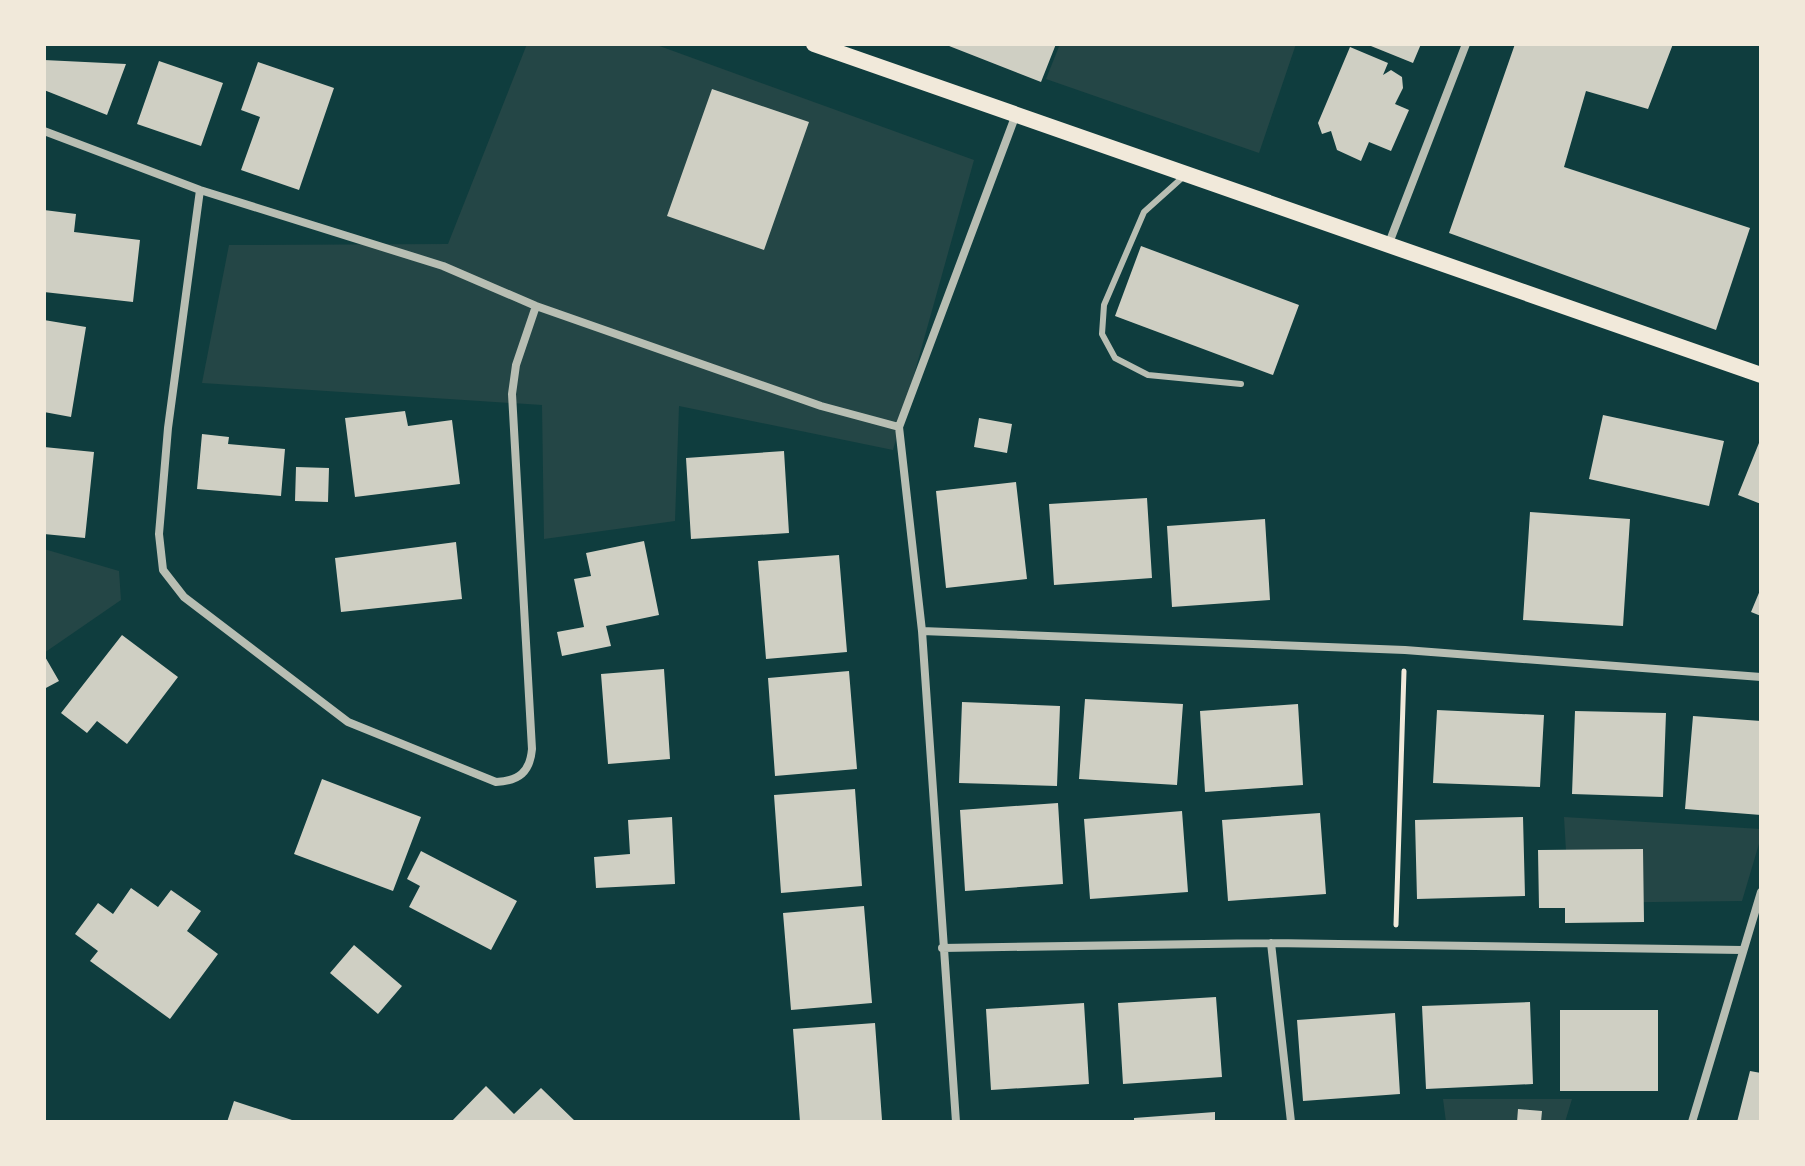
<svg xmlns="http://www.w3.org/2000/svg" width="1805" height="1166" viewBox="0 0 1805 1166" font-family="'Fira Sans Condensed',sans-serif">
<rect width="100%" height="100%" fill="#0f3d3e"/>
<path fill="#244646" d="M 527,44 L 654,44 L 974,160 L 893,450 L 679,406 L 675,521 L 544,539 L 542,405 L 202,383 L 229,245 L 448,244 Z
M 1060,44 L 1296,44 L 1259,153 L 1046,79 Z
M 44,549 L 119,571 L 121,600 L 44,653 Z
M 1564,817 L 1761,829 L 1761,837 L 1742,901 L 1569,903 Z
M 1443,1099 L 1572,1099 L 1565,1122 L 1446,1122 Z"/>
<path fill="#cfcfc3" d="M 944,44 L 1056,44 L 1041,82 Z
M 1366,44 L 1421,44 L 1413,63 Z
M 1515,44 L 1673,44 L 1648,109 L 1586,91 L 1564,167 L 1750,228 L 1716,330 L 1449,233 Z
M 1350,47 L 1388,63 L 1383,75 L 1391,70 L 1402,77 L 1403,88 L 1395,104 L 1409,110 L 1391,151 L 1369,142 L 1361,161 L 1337,150 L 1331,131 L 1322,134 L 1318,123 Z
M 44,60 L 126,64 L 107,115 L 44,90 Z
M 159,61 L 223,83 L 201,146 L 137,124 Z
M 258,62 L 334,88 L 299,190 L 241,170 L 260,117 L 241,110 Z
M 712,89 L 809,122 L 764,250 L 667,216 Z
M 44,210 L 76,214 L 74,232 L 140,240 L 133,302 L 44,292 Z
M 1141,246 L 1299,305 L 1273,375 L 1115,316 Z
M 44,320 L 86,327 L 71,417 L 44,412 Z
M 405,411 L 408,426 L 452,420 L 460,484 L 355,497 L 345,418 Z
M 1603,415 L 1724,441 L 1709,506 L 1589,479 Z
M 979,418 L 1012,424 L 1007,453 L 974,447 Z
M 202,434 L 229,437 L 228,444 L 285,449 L 281,496 L 197,489 Z
M 1761,438 L 1761,504 L 1738,495 Z
M 44,447 L 94,452 L 85,538 L 44,534 Z
M 784,451 L 789,533 L 691,539 L 686,458 Z
M 296,467 L 329,468 L 328,502 L 295,501 Z
M 1016,482 L 1027,579 L 946,588 L 936,491 Z
M 1147,498 L 1152,578 L 1054,585 L 1049,504 Z
M 1530,512 L 1630,519 L 1623,626 L 1523,620 Z
M 1265,519 L 1270,600 L 1172,607 L 1167,526 Z
M 644,541 L 659,615 L 606,626 L 611,646 L 562,656 L 557,632 L 584,627 L 574,579 L 591,576 L 586,553 Z
M 456,542 L 462,599 L 341,612 L 335,558 Z
M 839,555 L 847,652 L 766,659 L 758,561 Z
M 1761,588 L 1761,616 L 1751,612 Z
M 122,635 L 178,677 L 127,744 L 97,721 L 87,733 L 61,713 Z
M 44,655 L 59,681 L 44,689 Z
M 664,669 L 670,759 L 608,764 L 601,674 Z
M 849,671 L 857,769 L 775,776 L 768,678 Z
M 1085,699 L 1183,704 L 1177,785 L 1079,779 Z
M 962,702 L 1060,706 L 1057,786 L 959,783 Z
M 1298,704 L 1303,785 L 1205,792 L 1200,711 Z
M 1437,710 L 1544,715 L 1540,787 L 1433,783 Z
M 1575,711 L 1666,713 L 1663,797 L 1572,794 Z
M 1693,716 L 1761,721 L 1761,815 L 1685,809 Z
M 322,779 L 421,817 L 393,891 L 294,854 Z
M 855,789 L 862,886 L 781,893 L 774,795 Z
M 1058,803 L 1063,884 L 965,891 L 960,810 Z
M 1182,811 L 1188,892 L 1090,899 L 1084,819 Z
M 1320,813 L 1326,894 L 1228,901 L 1222,820 Z
M 672,817 L 675,884 L 596,888 L 594,857 L 630,854 L 628,820 Z
M 1523,817 L 1525,896 L 1417,899 L 1415,820 Z
M 1643,849 L 1644,922 L 1565,923 L 1565,908 L 1539,908 L 1538,850 Z
M 421,851 L 517,901 L 491,950 L 409,907 L 420,886 L 407,879 Z
M 131,888 L 158,907 L 171,890 L 201,911 L 187,931 L 218,954 L 170,1019 L 90,961 L 98,951 L 75,934 L 98,903 L 113,914 Z
M 864,906 L 872,1003 L 791,1010 L 783,913 Z
M 354,945 L 402,986 L 378,1014 L 330,973 Z
M 1216,997 L 1222,1077 L 1123,1084 L 1118,1003 Z
M 1530,1002 L 1533,1084 L 1426,1089 L 1422,1006 Z
M 1084,1003 L 1089,1084 L 991,1090 L 986,1009 Z
M 1560,1010 L 1658,1010 L 1658,1091 L 1560,1091 Z
M 1395,1013 L 1400,1094 L 1303,1101 L 1297,1020 Z
M 875,1023 L 882,1120 L 800,1122 L 793,1029 Z
M 1750,1071 L 1761,1073 L 1761,1122 L 1737,1122 Z
M 486,1086 L 514,1114 L 541,1088 L 576,1122 L 451,1122 Z
M 234,1101 L 295,1121 L 295,1122 L 227,1122 Z
M 1518,1109 L 1542,1111 L 1541,1122 L 1517,1122 Z
M 1215,1112 L 1215,1122 L 1134,1122 L 1134,1118 Z"/>
<g fill="none" stroke-linecap="round" stroke-linejoin="round">
<path stroke="#f1e9da" stroke-width="5" d="M 1396,925 L 1404,671"/>
<path stroke="#b8beb3" stroke-width="6" d="M 1183,177 L 1144,212 L 1104,305 L 1102,334 L 1115,358 L 1148,375 L 1241,384"/>
<path stroke="#b8beb3" stroke-width="8" d="M 44,131 L 200,190 L 443,266 L 536,306 L 821,406 L 899,427
M 200,190 L 168,428 L 159,534 L 163,570 L 184,597 L 348,722 L 496,782 C 519,781 530,772 532,749 L 512,394 L 516,365 L 536,306
M 1389,243 L 1466,44
M 922,631 L 1405,650 L 1761,677
M 1271,943 L 1291,1122
M 942,948 L 1271,943 L 1742,950
M 956,1122 L 922,631 L 899,427 L 1015,117
M 1692,1122 L 1761,892"/>
<path stroke="#f1e9da" stroke-width="16" d="M 814,44 L 1761,375"/>
</g>
<rect width="1805" height="1166" fill="none" stroke="#f1e9da" stroke-width="92"/>
</svg>
